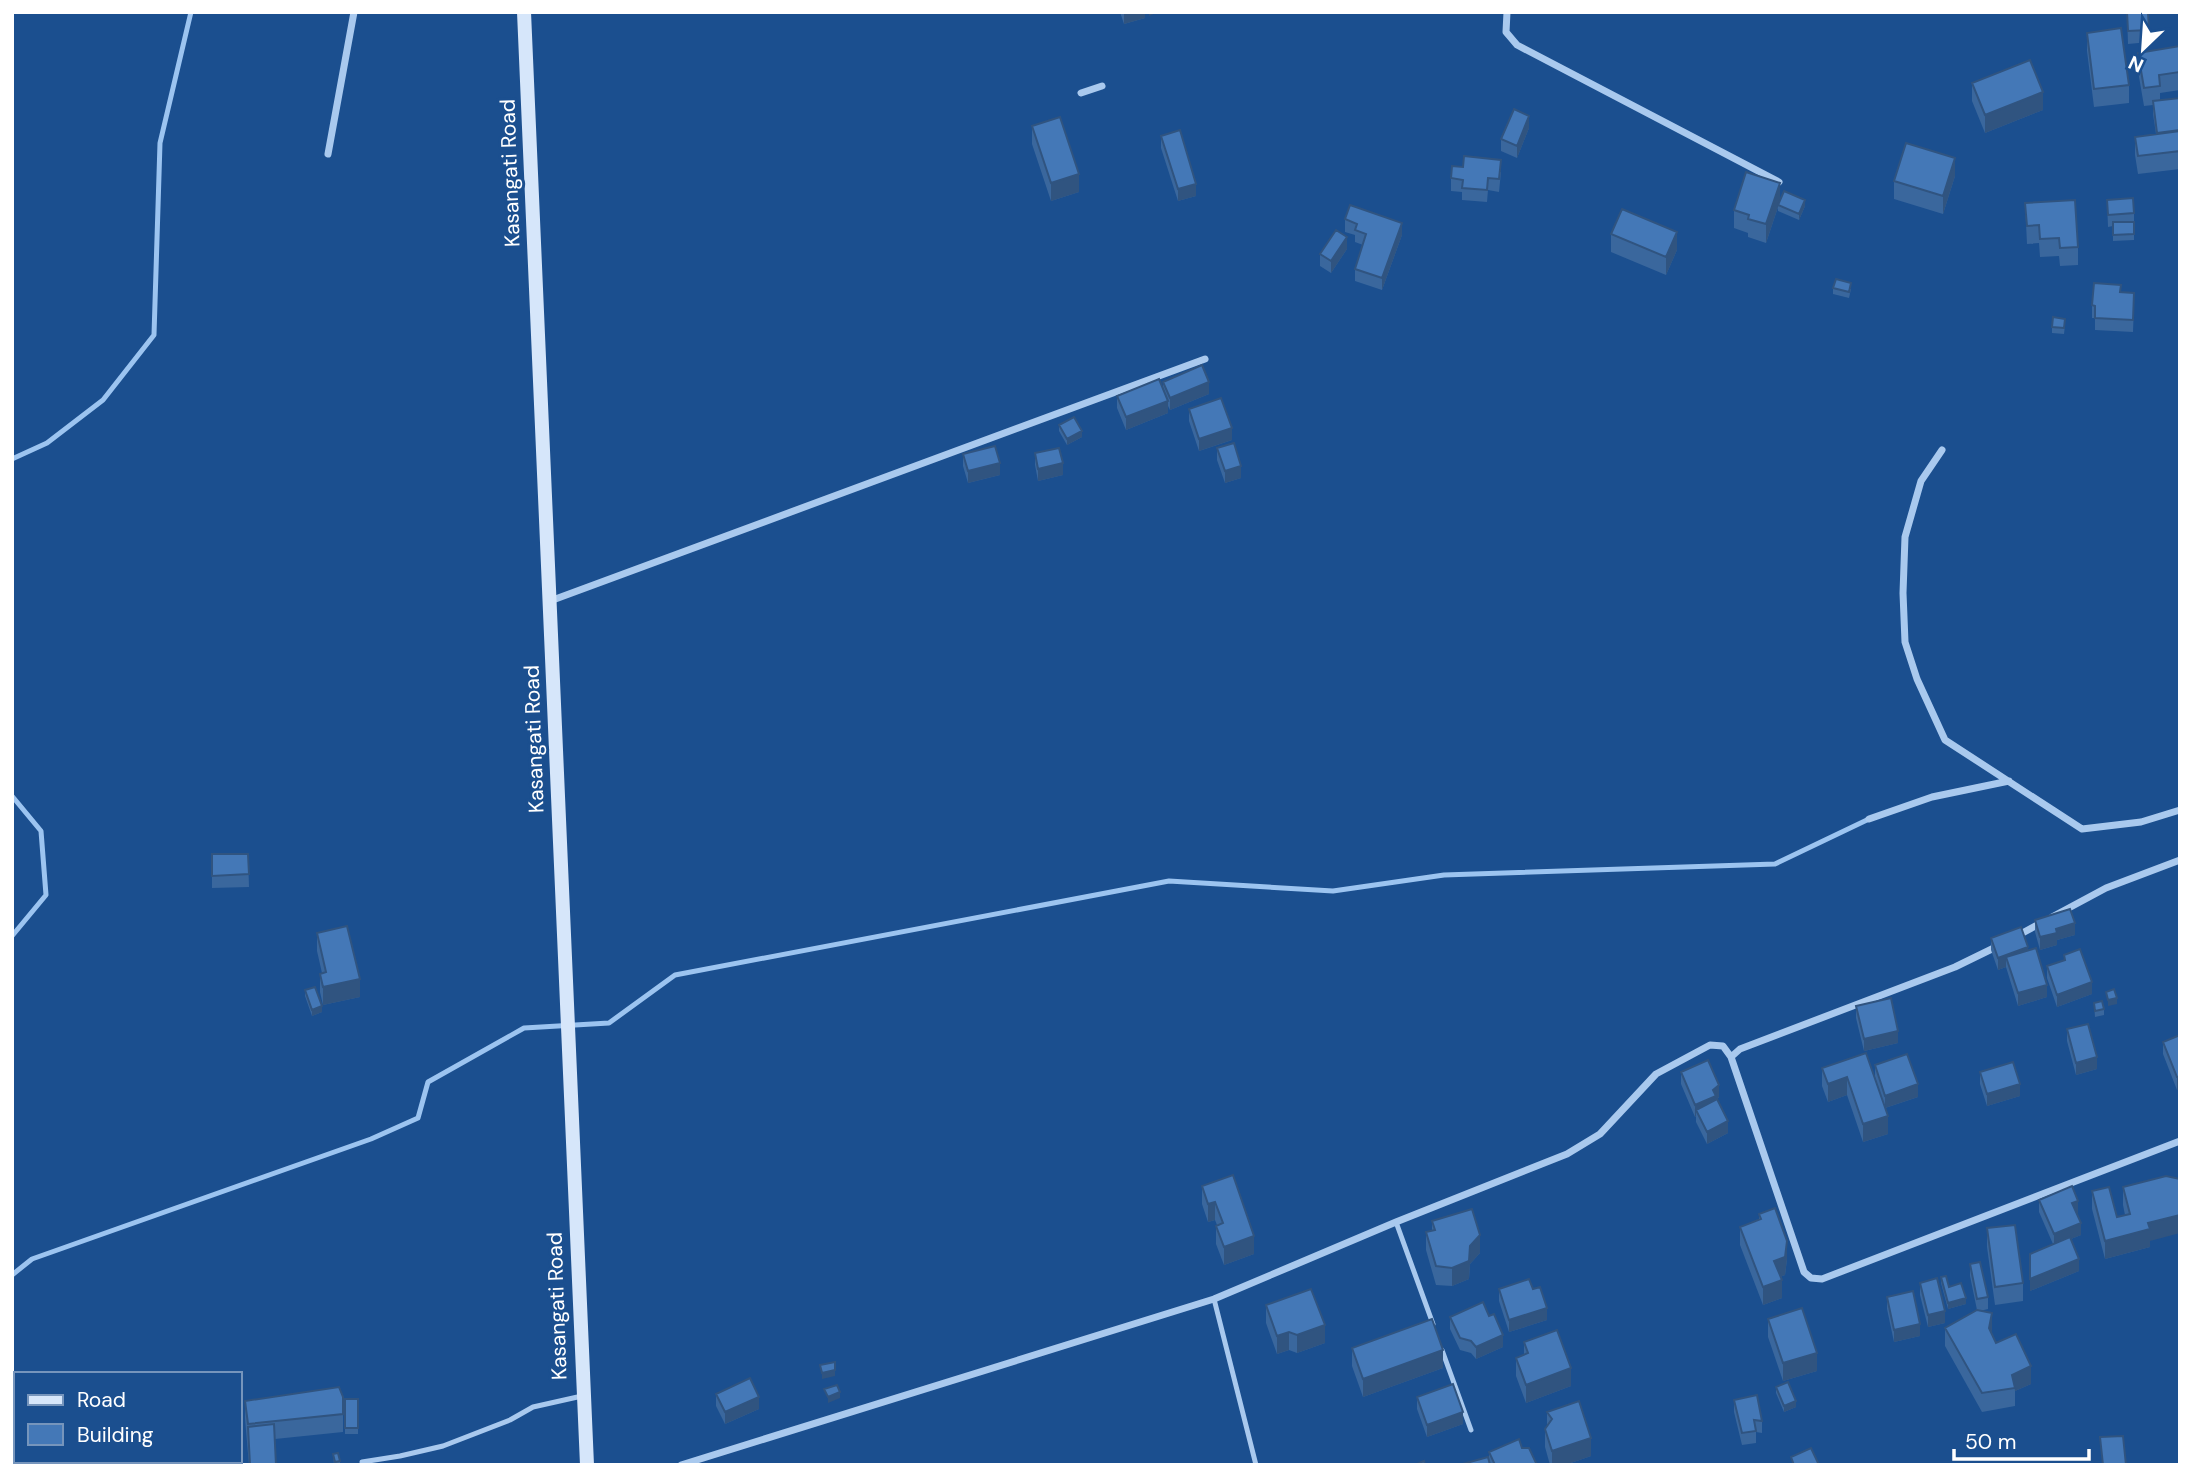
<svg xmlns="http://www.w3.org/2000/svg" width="2192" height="1477" viewBox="0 0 2192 1477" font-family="'DM Sans',sans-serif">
<rect width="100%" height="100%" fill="#1b4f8f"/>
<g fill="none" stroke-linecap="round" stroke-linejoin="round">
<path stroke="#9cc4f0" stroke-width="5" d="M 12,459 L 47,443 L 103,400 L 154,335 L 160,143 L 191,12
M 12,796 L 41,831 L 46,895 L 12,936
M 12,1275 L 32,1259 L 371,1139 L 418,1118 L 428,1082 L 524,1028 L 609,1023 L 675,975 L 1169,881 L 1333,891 L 1444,875 L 1775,864 L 1869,819"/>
<path stroke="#a9c9ee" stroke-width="5" d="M 1396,1222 L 1433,1324
M 1214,1299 L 1256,1465
M 1442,1350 L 1471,1430
M 362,1462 L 400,1456 L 443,1446 L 510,1420 L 533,1407 L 582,1396"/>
<path stroke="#a9c9ee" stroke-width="7" d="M 1507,12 L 1506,32 L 1517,45 L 1779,182
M 1081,93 L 1102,86
M 328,154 L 354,12
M 1942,450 L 1921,481 L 1905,537 L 1903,593 L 1905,642 L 1917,679 L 1945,740 L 2082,829 L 2141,822 L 2180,810
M 550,601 L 1205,359
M 1869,819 L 1932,797 L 2009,781
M 2052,917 L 2106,888 L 2180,860
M 2015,937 L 2041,923
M 1731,1057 L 1740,1049 L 1955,967 L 1998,946
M 681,1465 L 1214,1299 L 1396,1222 L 1567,1154 L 1600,1134 L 1656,1074 L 1710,1045 L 1723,1046 L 1731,1057 L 1804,1272 L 1811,1278 L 1822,1279 L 2180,1141"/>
<path stroke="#d6e6fa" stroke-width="14" d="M 524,12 L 587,1465"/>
</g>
<path fill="#3a679d" d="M 1120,12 L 1145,12 L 1145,18 L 1124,24 Z
M 2127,12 L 2148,12 L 2149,42 L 2128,44 Z
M 2087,33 L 2129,85 L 2129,103 L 2094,107 L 2087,51 Z
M 2180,46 L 2180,90 L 2160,93 L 2160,100 L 2180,98 L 2180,169 L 2138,174 L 2135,155 L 2135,137 L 2156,134 L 2153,114 L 2153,105 L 2144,106 L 2138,71 L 2138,53 Z
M 1972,83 L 2043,110 L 1985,133 L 1972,101 Z
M 1032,126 L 1079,192 L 1051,201 L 1032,144 Z
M 1529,128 L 1517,158 L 1501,151 L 1501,139 Z
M 1161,136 L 1196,196 L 1178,201 L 1161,148 Z
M 1501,172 L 1499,192 L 1488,190 L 1487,202 L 1462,200 L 1462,192 L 1451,191 L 1451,178 Z
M 1955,176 L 1943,214 L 1894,199 L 1894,181 Z
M 1780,200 L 1805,206 L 1799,220 L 1778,211 L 1778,207 L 1766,243 L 1748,237 L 1748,233 L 1734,228 L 1734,210 Z
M 2107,200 L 2134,213 L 2134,240 L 2113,241 L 2113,226 L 2108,227 Z
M 2025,203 L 2078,247 L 2078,265 L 2060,266 L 2059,256 L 2040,257 L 2039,243 L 2027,244 Z
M 1345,219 L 1402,235 L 1382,290 L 1355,281 L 1355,269 L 1363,245 L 1355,242 L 1355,235 L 1345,232 Z
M 1611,234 L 1677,250 L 1666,275 L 1611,252 Z
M 1347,249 L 1331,273 L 1320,266 L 1320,254 Z
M 1833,288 L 1851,289 L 1849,298 L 1833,294 Z
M 2121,292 L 2134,305 L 2133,332 L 2095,330 L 2095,318 L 2092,318 L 2092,305 Z
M 2065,325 L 2064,334 L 2052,333 L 2052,327 Z
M 1163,382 L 1209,394 L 1170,410 L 1168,406 L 1168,413 L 1126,430 L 1117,408 L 1117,396 L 1163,388 Z
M 1189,409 L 1232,440 L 1199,451 L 1189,421 Z
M 1059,425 L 1082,437 L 1067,445 L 1059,431 Z
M 1217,448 L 1241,478 L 1225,483 L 1217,460 Z
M 1035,453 L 1063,475 L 1038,481 L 1035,465 Z
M 963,454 L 1000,475 L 968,483 L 963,466 Z
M 212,854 L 248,854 L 249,887 L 212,888 Z
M 2035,920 L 2075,935 L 2057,940 L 2057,945 L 2040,950 L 2035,932 Z
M 317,933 L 360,997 L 323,1005 L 320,992 L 320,974 L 322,973 L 317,951 Z
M 1991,938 L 2028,950 L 2047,997 L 2018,1006 L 2006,967 L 1998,970 L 1991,950 Z
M 2064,955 L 2092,994 L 2057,1007 L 2047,978 L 2047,966 L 2064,960 Z
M 305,990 L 322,1012 L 312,1016 L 305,996 Z
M 2094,1003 L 2104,1009 L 2104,1015 L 2095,1017 Z
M 1856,1006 L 1898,1043 L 1864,1051 L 1856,1018 Z
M 2067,1029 L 2097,1069 L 2076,1075 L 2067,1041 Z
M 2180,1035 L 2177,1090 L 2163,1054 L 2163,1042 Z
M 1866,1053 L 1888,1134 L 1863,1142 L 1847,1095 L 1828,1102 L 1822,1086 L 1822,1068 Z
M 1875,1065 L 1918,1097 L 1885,1108 L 1875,1077 Z
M 1681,1072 L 1719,1097 L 1716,1100 L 1728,1133 L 1707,1144 L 1696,1122 L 1696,1116 L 1695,1117 L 1681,1084 Z
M 1980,1072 L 2020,1096 L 1987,1106 L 1980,1084 Z
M 1233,1175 L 1254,1254 L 1224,1265 L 1216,1244 L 1216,1226 L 1217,1225 L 1215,1220 L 1208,1222 L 1202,1204 L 1202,1186 Z
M 2123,1187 L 2150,1241 L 2150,1247 L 2105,1259 L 2092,1209 L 2092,1191 L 2117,1217 L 2125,1215 L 2123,1205 Z
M 2039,1200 L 2078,1213 L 2077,1213 L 2081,1235 L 2071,1239 L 2079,1271 L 2030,1291 L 2030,1254 L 2053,1244 L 2039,1212 Z
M 1759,1214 L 1787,1259 L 1785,1275 L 1780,1277 L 1782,1298 L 1763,1305 L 1740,1245 L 1740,1227 L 1759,1220 Z
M 1432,1221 L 1480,1253 L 1470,1264 L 1469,1279 L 1452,1286 L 1436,1285 L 1426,1250 L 1426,1232 L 1432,1231 Z
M 1987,1228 L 2023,1283 L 2023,1301 L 1995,1305 L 1987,1247 Z
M 1970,1264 L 1988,1297 L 1988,1309 L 1980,1311 L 1992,1331 L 1991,1334 L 1996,1343 L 2031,1384 L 2015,1391 L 2015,1406 L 1982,1412 L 1945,1346 L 1945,1328 L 1977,1310 L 1970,1276 Z
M 1941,1277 L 1949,1287 L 1966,1304 L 1948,1309 L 1941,1283 Z
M 1920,1283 L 1945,1323 L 1928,1327 L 1920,1295 Z
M 1499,1289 L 1533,1289 L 1547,1320 L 1509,1332 L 1499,1301 Z
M 2180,1293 L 2180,1314 L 2178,1306 L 2178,1294 Z
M 1887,1297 L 1920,1336 L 1894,1342 L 1887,1309 Z
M 1266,1305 L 1325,1343 L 1297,1353 L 1289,1350 L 1277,1354 L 1266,1323 Z
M 1450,1317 L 1503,1347 L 1476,1359 L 1471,1353 L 1460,1350 L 1450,1329 Z
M 1768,1319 L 1817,1371 L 1783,1381 L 1768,1337 Z
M 1524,1342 L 1571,1386 L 1526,1403 L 1516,1376 L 1516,1358 L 1524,1355 Z
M 1352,1348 L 1443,1368 L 1363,1397 L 1352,1366 Z
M 1776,1387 L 1796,1407 L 1784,1412 L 1776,1393 Z
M 716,1394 L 759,1409 L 725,1424 L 716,1406 Z
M 343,1397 L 343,1432 L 275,1439 L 276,1465 L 249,1465 L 245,1419 L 245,1401 Z
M 1417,1397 L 1463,1424 L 1427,1437 L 1417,1409 Z
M 345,1399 L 358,1399 L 358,1434 L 345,1434 Z
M 1734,1400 L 1762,1421 L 1762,1433 L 1756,1432 L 1756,1443 L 1742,1445 L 1734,1412 Z
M 1547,1412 L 1591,1456 L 1565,1465 L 1550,1465 L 1545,1447 L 1545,1429 L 1547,1426 Z
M 1522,1448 L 1537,1465 L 1459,1465 L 1489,1463 L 1489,1452 Z
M 333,1454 L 340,1461 L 340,1465 L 334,1465 Z"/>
<path fill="#305480" d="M 1124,12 L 1145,12 L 1145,18 L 1124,24 Z
M 1149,12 L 1158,12 L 1149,16 Z
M 2043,92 L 2043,110 L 1985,133 L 1985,115 Z
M 1529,116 L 1529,128 L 1517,158 L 1517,146 Z
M 1955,158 L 1955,176 L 1943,214 L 1943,196 Z
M 1079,174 L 1079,192 L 1051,201 L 1051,183 Z
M 1780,183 L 1780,201 L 1766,243 L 1766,224 Z
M 1196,184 L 1196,196 L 1178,201 L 1178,189 Z
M 1805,200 L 1805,206 L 1799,220 L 1799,214 Z
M 1402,223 L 1402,235 L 1382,290 L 1382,278 Z
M 1677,232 L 1677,250 L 1666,275 L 1666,257 Z
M 1347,237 L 1347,249 L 1331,273 L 1331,261 Z
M 1209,382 L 1209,394 L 1170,410 L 1170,398 Z
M 1168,401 L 1168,413 L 1126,430 L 1126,417 Z
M 1232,428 L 1232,440 L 1199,451 L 1199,439 Z
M 1082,431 L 1082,437 L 1067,445 L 1067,439 Z
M 1000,463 L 1000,475 L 968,483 L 968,471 Z
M 1063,463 L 1063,475 L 1038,481 L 1038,469 Z
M 1241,466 L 1241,478 L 1225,483 L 1225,471 Z
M 2075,923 L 2075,935 L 2057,940 L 2057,945 L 2040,950 L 2040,937 L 2056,929 Z
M 2028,947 L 2028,959 L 2006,957 L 2006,967 L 1998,970 L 1998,958 Z
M 360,979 L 360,997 L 323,1005 L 323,987 Z
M 2092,982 L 2092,994 L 2057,1007 L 2057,995 Z
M 2047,985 L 2047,997 L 2018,1006 L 2018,993 Z
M 2117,998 L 2117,1004 L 2108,1006 L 2108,1000 Z
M 322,1006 L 322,1012 L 312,1016 L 312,1010 Z
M 1898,1031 L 1898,1043 L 1864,1051 L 1864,1039 Z
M 2097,1057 L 2097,1069 L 2076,1075 L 2076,1063 Z
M 1847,1077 L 1847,1095 L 1828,1102 L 1828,1084 Z
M 2177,1077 L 2180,1077 L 2180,1089 L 2177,1090 Z
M 1918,1084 L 1918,1097 L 1885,1108 L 1885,1096 Z
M 2020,1084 L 2020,1096 L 1987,1106 L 1987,1094 Z
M 1719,1085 L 1719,1097 L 1716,1100 L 1696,1110 L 1696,1116 L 1695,1117 L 1695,1105 Z
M 1888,1116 L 1888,1134 L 1863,1142 L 1863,1124 Z
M 1728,1121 L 1728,1133 L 1707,1144 L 1707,1132 Z
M 2078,1201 L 2078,1213 L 2072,1215 L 2072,1203 Z
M 1215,1202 L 1215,1220 L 1208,1222 L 1208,1204 Z
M 2180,1215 L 2180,1233 L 2150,1241 L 2150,1247 L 2105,1259 L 2105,1241 L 2148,1223 Z
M 2081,1223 L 2081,1235 L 2054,1246 L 2054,1234 Z
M 1480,1235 L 1480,1253 L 1470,1264 L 1469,1279 L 1452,1286 L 1452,1268 Z
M 1254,1236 L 1254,1254 L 1224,1265 L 1224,1247 Z
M 1787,1241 L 1787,1259 L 1785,1275 L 1774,1279 L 1774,1261 Z
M 2079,1259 L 2079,1271 L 2030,1291 L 2030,1279 Z
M 1782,1280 L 1782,1298 L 1763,1305 L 1763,1287 Z
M 1966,1298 L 1966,1304 L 1948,1309 L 1948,1303 Z
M 1547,1308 L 1547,1320 L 1509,1332 L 1509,1320 Z
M 1945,1311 L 1945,1323 L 1928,1327 L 1928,1315 Z
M 1992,1313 L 1992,1331 L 1989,1347 L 1989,1328 Z
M 1920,1324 L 1920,1336 L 1894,1342 L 1894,1330 Z
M 1325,1325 L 1325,1343 L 1297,1353 L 1297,1335 Z
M 1289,1332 L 1289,1350 L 1277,1354 L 1277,1336 Z
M 1503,1335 L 1503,1347 L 1476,1359 L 1476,1347 Z
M 1443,1350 L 1443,1368 L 1363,1397 L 1363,1379 Z
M 1817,1353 L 1817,1371 L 1783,1381 L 1783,1363 Z
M 2031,1366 L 2031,1384 L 2015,1391 L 2012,1375 Z
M 1571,1368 L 1571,1386 L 1526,1403 L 1526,1385 Z
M 835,1370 L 835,1376 L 822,1379 L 822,1373 Z
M 840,1392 L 840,1398 L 828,1403 L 828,1397 Z
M 759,1397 L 759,1409 L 725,1424 L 725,1412 Z
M 1796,1401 L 1796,1407 L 1784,1412 L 1784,1406 Z
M 1463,1412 L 1463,1424 L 1427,1437 L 1427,1425 Z
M 1591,1438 L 1591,1456 L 1565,1465 L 1552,1465 L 1552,1451 Z"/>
<path fill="#4478b7" stroke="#305480" stroke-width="2" d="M 2127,12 L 2148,12 L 2149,30 L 2128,31 Z
M 2121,28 L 2129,85 L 2094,89 L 2087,33 Z
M 2180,46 L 2180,72 L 2159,75 L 2160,86 L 2144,88 L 2138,53 Z
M 2030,60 L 2043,92 L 1985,115 L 1972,83 Z
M 2180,98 L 2180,130 L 2157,133 L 2153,101 Z
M 1514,109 L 1529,116 L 1517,146 L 1501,139 Z
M 1060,117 L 1079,174 L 1051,183 L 1032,126 Z
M 1180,130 L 1196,184 L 1178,189 L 1161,136 Z
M 2180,131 L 2180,151 L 2138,156 L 2135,137 Z
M 1906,143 L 1955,158 L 1943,196 L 1894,181 Z
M 1464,156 L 1501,160 L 1499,179 L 1488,178 L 1487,190 L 1462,188 L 1463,180 L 1451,178 L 1452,166 L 1463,167 Z
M 1746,172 L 1780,183 L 1766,224 L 1748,219 L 1749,215 L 1734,210 Z
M 1784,191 L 1805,200 L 1799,214 L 1778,205 Z
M 2133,198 L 2134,213 L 2108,215 L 2107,200 Z
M 2075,200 L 2078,247 L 2060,248 L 2059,238 L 2040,239 L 2039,225 L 2027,226 L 2025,203 Z
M 1350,205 L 1402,223 L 1382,278 L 1355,269 L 1366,234 L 1355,230 L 1357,224 L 1345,219 Z
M 1622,209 L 1677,232 L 1666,257 L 1611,234 Z
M 2113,222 L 2134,222 L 2134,234 L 2113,235 Z
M 1336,230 L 1347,237 L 1331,261 L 1320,254 Z
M 1836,279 L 1851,283 L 1849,292 L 1833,288 Z
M 2094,283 L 2121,285 L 2120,292 L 2134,293 L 2133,320 L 2095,318 L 2095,306 L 2092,305 Z
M 2053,317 L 2065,319 L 2064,328 L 2052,327 Z
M 1202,365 L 1209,382 L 1170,398 L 1163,382 Z
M 1159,379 L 1168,401 L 1126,417 L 1117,396 Z
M 1221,398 L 1232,428 L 1199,439 L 1189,409 Z
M 1074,417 L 1082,431 L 1067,439 L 1059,425 Z
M 1234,443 L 1241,466 L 1225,471 L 1217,448 Z
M 995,446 L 1000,463 L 968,471 L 963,454 Z
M 1059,448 L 1063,463 L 1038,469 L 1035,453 Z
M 212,854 L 248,854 L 249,874 L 212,876 Z
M 2070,909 L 2075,923 L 2056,929 L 2057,933 L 2040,937 L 2035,920 Z
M 347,926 L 360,979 L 323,987 L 320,974 L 326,972 L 317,933 Z
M 2021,927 L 2028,947 L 1998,958 L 1991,938 Z
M 2036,948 L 2047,985 L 2018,993 L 2006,957 Z
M 2080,949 L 2092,982 L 2057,995 L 2047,966 L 2065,960 L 2064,955 Z
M 315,987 L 322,1006 L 312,1010 L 305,990 Z
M 2114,989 L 2117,998 L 2108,1000 L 2106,992 Z
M 1891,998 L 1898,1031 L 1864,1039 L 1856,1006 Z
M 2102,1001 L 2104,1009 L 2095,1011 L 2094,1003 Z
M 2088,1024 L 2097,1057 L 2076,1063 L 2067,1029 Z
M 2180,1035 L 2180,1077 L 2177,1077 L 2163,1042 Z
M 1866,1053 L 1888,1116 L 1863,1124 L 1847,1077 L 1828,1084 L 1822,1068 Z
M 1907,1054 L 1918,1084 L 1885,1096 L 1875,1065 Z
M 1708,1060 L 1719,1085 L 1713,1090 L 1716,1096 L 1695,1105 L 1681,1072 Z
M 2013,1062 L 2020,1084 L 1987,1094 L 1980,1072 Z
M 1717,1099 L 1728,1121 L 1707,1132 L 1696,1110 Z
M 1233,1175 L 1254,1236 L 1224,1247 L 1216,1226 L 1223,1223 L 1215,1202 L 1208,1204 L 1202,1186 Z
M 2166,1176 L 2180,1179 L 2180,1215 L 2148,1223 L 2150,1229 L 2105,1241 L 2092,1191 L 2109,1187 L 2117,1217 L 2130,1214 L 2123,1187 Z
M 2072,1186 L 2078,1201 L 2072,1203 L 2081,1223 L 2054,1234 L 2039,1200 Z
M 1775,1208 L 1787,1241 L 1785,1257 L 1774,1261 L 1782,1280 L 1763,1287 L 1740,1227 L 1761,1219 L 1759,1214 Z
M 1472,1209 L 1480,1235 L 1470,1246 L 1469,1261 L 1452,1268 L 1436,1266 L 1426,1232 L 1435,1230 L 1432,1221 Z
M 2015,1225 L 2023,1283 L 1995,1287 L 1987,1228 Z
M 2070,1237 L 2079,1259 L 2030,1279 L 2030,1254 Z
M 1980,1262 L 1988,1297 L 1977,1299 L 1970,1264 Z
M 1946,1276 L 1949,1287 L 1961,1283 L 1966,1298 L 1948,1303 L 1941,1277 Z
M 1937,1278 L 1945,1311 L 1928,1315 L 1920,1283 Z
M 1529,1279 L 1533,1289 L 1540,1287 L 1547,1308 L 1509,1320 L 1499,1289 Z
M 1311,1289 L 1325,1325 L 1297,1335 L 1289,1332 L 1277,1336 L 1266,1305 Z
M 1913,1291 L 1920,1324 L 1894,1330 L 1887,1297 Z
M 1483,1302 L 1489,1316 L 1494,1314 L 1503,1335 L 1476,1347 L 1471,1341 L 1460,1338 L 1450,1317 Z
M 1802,1308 L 1817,1353 L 1783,1363 L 1768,1319 Z
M 1977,1310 L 1992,1313 L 1989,1328 L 1996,1343 L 2016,1334 L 2031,1366 L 2012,1375 L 2015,1388 L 1982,1393 L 1945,1328 Z
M 1432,1319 L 1443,1350 L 1363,1379 L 1352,1348 Z
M 1557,1330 L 1571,1368 L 1526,1385 L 1516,1358 L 1528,1353 L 1524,1342 Z
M 835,1362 L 835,1370 L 822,1373 L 820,1365 Z
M 750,1378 L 759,1397 L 725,1412 L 716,1394 Z
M 1788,1382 L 1796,1401 L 1784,1406 L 1776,1387 Z
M 1453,1384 L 1463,1412 L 1427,1425 L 1417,1397 Z
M 240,1385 L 241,1386 L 241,1405 L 240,1405 Z
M 837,1385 L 840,1392 L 828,1397 L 824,1389 Z
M 339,1387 L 343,1397 L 343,1414 L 248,1424 L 245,1401 Z
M 1757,1395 L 1762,1421 L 1754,1420 L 1756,1431 L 1742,1433 L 1734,1400 Z
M 345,1399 L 358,1399 L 358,1428 L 345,1428 Z
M 1579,1401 L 1591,1438 L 1552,1451 L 1545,1429 L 1552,1419 L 1547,1412 Z
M 274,1424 L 276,1465 L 250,1465 L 248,1427 Z
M 2123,1436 L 2126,1465 L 2103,1465 L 2100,1437 Z
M 1519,1439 L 1522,1448 L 1529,1448 L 1537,1465 L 1495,1465 L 1489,1452 Z
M 1811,1448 L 1819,1465 L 1794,1465 L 1791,1457 Z
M 338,1453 L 340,1461 L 335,1462 L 333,1454 Z
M 1488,1457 L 1490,1465 L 1459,1465 Z
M 1424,1461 L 1425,1465 L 1415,1465 Z"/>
<g text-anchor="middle" stroke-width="6" stroke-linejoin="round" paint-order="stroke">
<g font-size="21" fill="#fff" stroke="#1b4f8f">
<text transform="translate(510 173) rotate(-92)" y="7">Kasangati Road</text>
<text transform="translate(534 739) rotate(-92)" y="7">Kasangati Road</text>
<text transform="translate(557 1306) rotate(-92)" y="7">Kasangati Road</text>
</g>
</g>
<rect width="2192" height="1477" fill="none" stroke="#ffffff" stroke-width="28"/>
<rect x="14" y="1372" width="228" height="91" fill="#1b4f8f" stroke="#7695bc" stroke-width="2"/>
<rect x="28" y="1395" width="35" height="10" fill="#d6e6fa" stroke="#7695bc" stroke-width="2"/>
<text x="77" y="1407" font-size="21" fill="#ffffff">Road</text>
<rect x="28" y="1424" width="35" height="21" fill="#4478b7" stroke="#7695bc" stroke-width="2"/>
<text x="77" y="1442" font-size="21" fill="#ffffff">Building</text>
<g transform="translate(2143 49) rotate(205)" stroke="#1b4f8f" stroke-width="5" paint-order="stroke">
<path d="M0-5L12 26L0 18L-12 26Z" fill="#ffffff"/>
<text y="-10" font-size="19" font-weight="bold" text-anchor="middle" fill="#ffffff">N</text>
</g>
<path d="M1954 1449v10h135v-10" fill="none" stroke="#ffffff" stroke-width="3.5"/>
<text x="1965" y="1449" font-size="21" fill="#ffffff" stroke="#1b4f8f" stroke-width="5" paint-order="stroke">50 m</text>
</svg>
